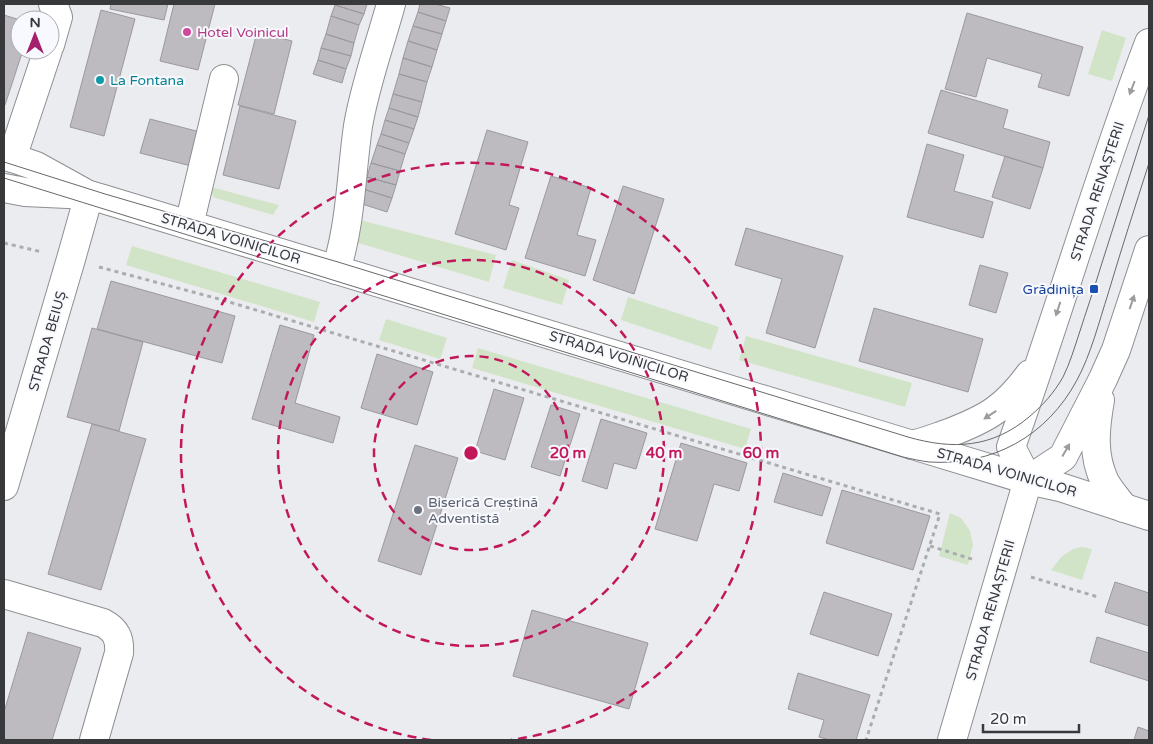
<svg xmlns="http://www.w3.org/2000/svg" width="1153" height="744" viewBox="0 0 1153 744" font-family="'Varela Round',sans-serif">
<rect width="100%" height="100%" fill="#eaecf0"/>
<path fill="#d2e4c7" d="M 1102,30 L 1126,38 L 1112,81 L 1088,74 Z
M 211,187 L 279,205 L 273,215 L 213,197 Z
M 356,219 L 496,255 L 489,282 L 352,241 Z
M 132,246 L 320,302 L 314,322 L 126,265 Z
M 512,260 L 569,280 L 562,305 L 503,288 Z
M 628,297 L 719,327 L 711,350 L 621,320 Z
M 386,319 L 447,338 L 440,359 L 379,340 Z
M 746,336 L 912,383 L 905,407 L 739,360 Z
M 478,348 L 751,429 L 745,449 L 472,368 Z
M 950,513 L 961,518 L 970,531 L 973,545 L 968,565 L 939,556 Z
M 1082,547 L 1092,549 L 1082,580 L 1051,570 C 1060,558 1067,549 1082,547 Z"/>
<path fill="#bdbbc0" stroke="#9b999d" d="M 111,4 L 168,4 L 164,20 L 110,9 Z
M 174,4 L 215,4 L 198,70 L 160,61 Z
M 335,4 L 367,4 L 364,14 L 335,5 Z
M 420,4 L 435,4 L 450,8 L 446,21 L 418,12 Z
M 335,5 L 364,14 L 359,25 L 331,16 Z
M 101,10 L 135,19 L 104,136 L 70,127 Z
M 418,12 L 446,21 L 442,34 L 413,26 Z
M 967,13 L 1083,47 L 1069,96 L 1038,87 L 1042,74 L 987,58 L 976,97 L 945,89 Z
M 4,15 L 20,20 L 20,50 L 23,50 L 5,105 L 4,105 Z
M 331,16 L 359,25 L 354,43 L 326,34 Z
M 413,26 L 442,34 L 437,50 L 408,41 Z
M 257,32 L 292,41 L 274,114 L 238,105 Z
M 326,34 L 354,43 L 351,56 L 321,48 Z
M 408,41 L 437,50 L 432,67 L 403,58 Z
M 321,48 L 351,56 L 346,69 L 318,60 Z
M 403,58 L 432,67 L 427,82 L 399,74 Z
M 318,60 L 346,69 L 342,83 L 313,74 Z
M 399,74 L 427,82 L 422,102 L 393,94 Z
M 941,90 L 1008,110 L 1003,128 L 1050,142 L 1043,168 L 928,133 Z
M 393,94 L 422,102 L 418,117 L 389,108 Z
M 240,106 L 296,121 L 279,189 L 223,175 Z
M 389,108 L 418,117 L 414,129 L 385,120 Z
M 150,119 L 200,132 L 191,166 L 140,153 Z
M 385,120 L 414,129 L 409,143 L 381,134 Z
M 487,130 L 528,142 L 509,205 L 519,208 L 506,250 L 455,234 Z
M 381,134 L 409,143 L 405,154 L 377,145 Z
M 927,144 L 964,155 L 954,191 L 993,202 L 983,238 L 907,217 Z
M 377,145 L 405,154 L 400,171 L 371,163 Z
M 1005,156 L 1043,168 L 1030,209 L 992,197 Z
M 371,163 L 400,171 L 396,185 L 367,177 Z
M 551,176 L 591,188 L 577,235 L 596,240 L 585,276 L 525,258 Z
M 367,177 L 396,185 L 392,198 L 363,189 Z
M 623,186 L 664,199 L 634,294 L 593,280 Z
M 363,189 L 392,198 L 387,212 L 359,203 Z
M 746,228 L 843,256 L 815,348 L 766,333 L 782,279 L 735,265 Z
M 980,265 L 1008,273 L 996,313 L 969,305 Z
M 111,281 L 235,316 L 222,363 L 97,329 Z
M 874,308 L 983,339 L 968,392 L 859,361 Z
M 280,325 L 314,335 L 295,403 L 340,417 L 333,443 L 252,419 Z
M 92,328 L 143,342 L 119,431 L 67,417 Z
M 377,354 L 433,372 L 417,425 L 361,408 Z
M 494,389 L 524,398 L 505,460 L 475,451 Z
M 551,405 L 580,414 L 560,476 L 531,467 Z
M 601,419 L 647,433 L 636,469 L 614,463 L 607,489 L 582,481 Z
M 92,424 L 146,439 L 101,590 L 48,574 Z
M 681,443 L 747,463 L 739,491 L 714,484 L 697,541 L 655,529 Z
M 415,445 L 458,458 L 421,575 L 378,561 Z
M 783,473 L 831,488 L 822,516 L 774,502 Z
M 842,490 L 930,516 L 913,570 L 826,543 Z
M 1115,582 L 1149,593 L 1149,626 L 1105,612 Z
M 824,592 L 892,614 L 878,656 L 810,634 Z
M 532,610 L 648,643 L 629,709 L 513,676 Z
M 28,632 L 81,648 L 52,740 L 4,740 L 4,712 Z
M 1097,637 L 1149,653 L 1149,681 L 1090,662 Z
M 798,673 L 870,695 L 856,740 L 830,740 L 819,737 L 824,720 L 788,709 Z
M 1138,727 L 1149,731 L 1149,740 L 1134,740 Z"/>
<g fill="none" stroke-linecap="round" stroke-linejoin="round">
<g stroke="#8d8f93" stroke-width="30">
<path id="minor" d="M 50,45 L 58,17 L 53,4
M 12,158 L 48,50
M 189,225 L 224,79
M 336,270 C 351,223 351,175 358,126 C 365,85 380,44 391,4
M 1100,400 C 1095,429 1092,455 1105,482 C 1110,491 1118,500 1124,508
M 912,445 C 925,442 937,437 949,433 C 988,418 1005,408 1030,374
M 1028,480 L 1011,447 C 1059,313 1098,176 1149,43
M 4,486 L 71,259 L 89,195
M 4,594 L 103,623 C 116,630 120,638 119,653 L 94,740
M 952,740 L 1028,480 L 1063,457 L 1103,379 L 1116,350 L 1149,250"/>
</g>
<g stroke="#8d8f93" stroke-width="30">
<path id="major" d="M 4,155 L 36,166 L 83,192
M 4,188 L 25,192 L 89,195 L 103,199 L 906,443 L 1028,480 L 1060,487 L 1149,516"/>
</g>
<path stroke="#abacaf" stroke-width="3" stroke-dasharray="4 4" stroke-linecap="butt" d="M 4,243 L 42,252
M 99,267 L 219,299 L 940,514 L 866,740
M 930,546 L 975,560
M 1031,577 L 1098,597"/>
<use href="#minor" stroke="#fff" stroke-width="28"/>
<use href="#major" stroke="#fff" stroke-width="28"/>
<path stroke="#68696b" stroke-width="1" d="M 4,162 L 105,194 L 338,262 L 908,437 C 953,450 992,448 1029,417 C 1043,405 1054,393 1063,377 C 1070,363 1074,349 1079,334 C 1086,312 1094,289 1101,266 C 1117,216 1133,165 1149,115
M 4,178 L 903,457 C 912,459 921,461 929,462 C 993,466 1047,436 1077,380 C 1091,354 1099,322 1108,294 C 1121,250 1135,207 1149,163"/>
</g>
<defs><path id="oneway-solid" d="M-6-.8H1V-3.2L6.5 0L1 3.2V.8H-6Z" transform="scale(1.25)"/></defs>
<g fill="#9c9c9c">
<use href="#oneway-solid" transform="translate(1132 88) rotate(111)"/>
<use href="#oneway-solid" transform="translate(1132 302) rotate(-71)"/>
<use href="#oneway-solid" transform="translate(1058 309) rotate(108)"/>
<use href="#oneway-solid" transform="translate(990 415) rotate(147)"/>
<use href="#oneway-solid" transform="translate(1066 450) rotate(-60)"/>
</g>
<g fill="none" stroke="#c2185b" stroke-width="2.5" stroke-dasharray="9 6">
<circle cx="471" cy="453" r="97"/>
<circle cx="471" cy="453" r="193"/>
<path d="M431 740A290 290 0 1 1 511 740"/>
</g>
<circle fill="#d1479c" stroke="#f8f9fe" stroke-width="2" cx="187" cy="32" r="5"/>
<circle fill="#0f9aa8" stroke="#f8f9fe" stroke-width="2" cx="100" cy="80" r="5"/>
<rect fill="#1a4fb4" stroke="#f8f9fe" stroke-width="2" x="1089" y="284" width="10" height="10" rx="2.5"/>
<circle fill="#6b7280" stroke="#f8f9fe" stroke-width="2" cx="418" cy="510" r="5"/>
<g text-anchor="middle" stroke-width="4" stroke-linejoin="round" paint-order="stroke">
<g font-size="14" fill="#b23c85" stroke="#f8f9fe" text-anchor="start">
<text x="197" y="37">Hotel Voinicul</text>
</g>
<g font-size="14" fill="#0d838f" stroke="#f8f9fe" text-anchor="start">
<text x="110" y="85">La Fontana</text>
</g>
<g font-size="14" fill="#38393a" stroke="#f8f9fe">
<text transform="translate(1097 191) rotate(-72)" y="5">STRADA RENAȘTERII</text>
<text transform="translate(231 238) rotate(17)" y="5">STRADA VOINICILOR</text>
<text transform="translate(47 341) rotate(-74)" y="5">STRADA BEIUȘ</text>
<text transform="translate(619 356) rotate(17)" y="5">STRADA VOINICILOR</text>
<text transform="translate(1007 472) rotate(16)" y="5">STRADA VOINICILOR</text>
<text transform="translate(990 610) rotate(-74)" y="5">STRADA RENAȘTERII</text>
</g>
<g font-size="14" fill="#164399" stroke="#f8f9fe" text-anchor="end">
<text x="1084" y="294">Grădinița</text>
</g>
<g font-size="14" fill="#5b616d" stroke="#f8f9fe" text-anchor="start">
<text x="428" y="507">Biserică Creștină<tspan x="428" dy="16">Adventistă</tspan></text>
</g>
</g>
<circle cx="471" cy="453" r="8" fill="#c2185b" stroke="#f8f9fe" stroke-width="2.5"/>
<g font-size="15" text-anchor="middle" font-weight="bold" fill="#c2185b" stroke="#f8f9fe" stroke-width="4" stroke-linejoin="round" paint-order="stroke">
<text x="568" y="458">20 m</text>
<text x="664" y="458">40 m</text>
<text x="761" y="458">60 m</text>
</g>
<rect width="1153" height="744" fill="none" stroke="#38393a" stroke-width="10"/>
<g transform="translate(35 35)"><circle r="24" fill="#f8f9fe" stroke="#abacb0"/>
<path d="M0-4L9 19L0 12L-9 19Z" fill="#a41f6c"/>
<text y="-8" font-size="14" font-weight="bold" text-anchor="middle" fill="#38393a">N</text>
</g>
<path d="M983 724v8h96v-8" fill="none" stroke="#38393a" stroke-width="2.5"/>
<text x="990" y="724" font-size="15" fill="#38393a" stroke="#f8f9fe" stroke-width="4" paint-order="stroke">20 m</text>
</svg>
